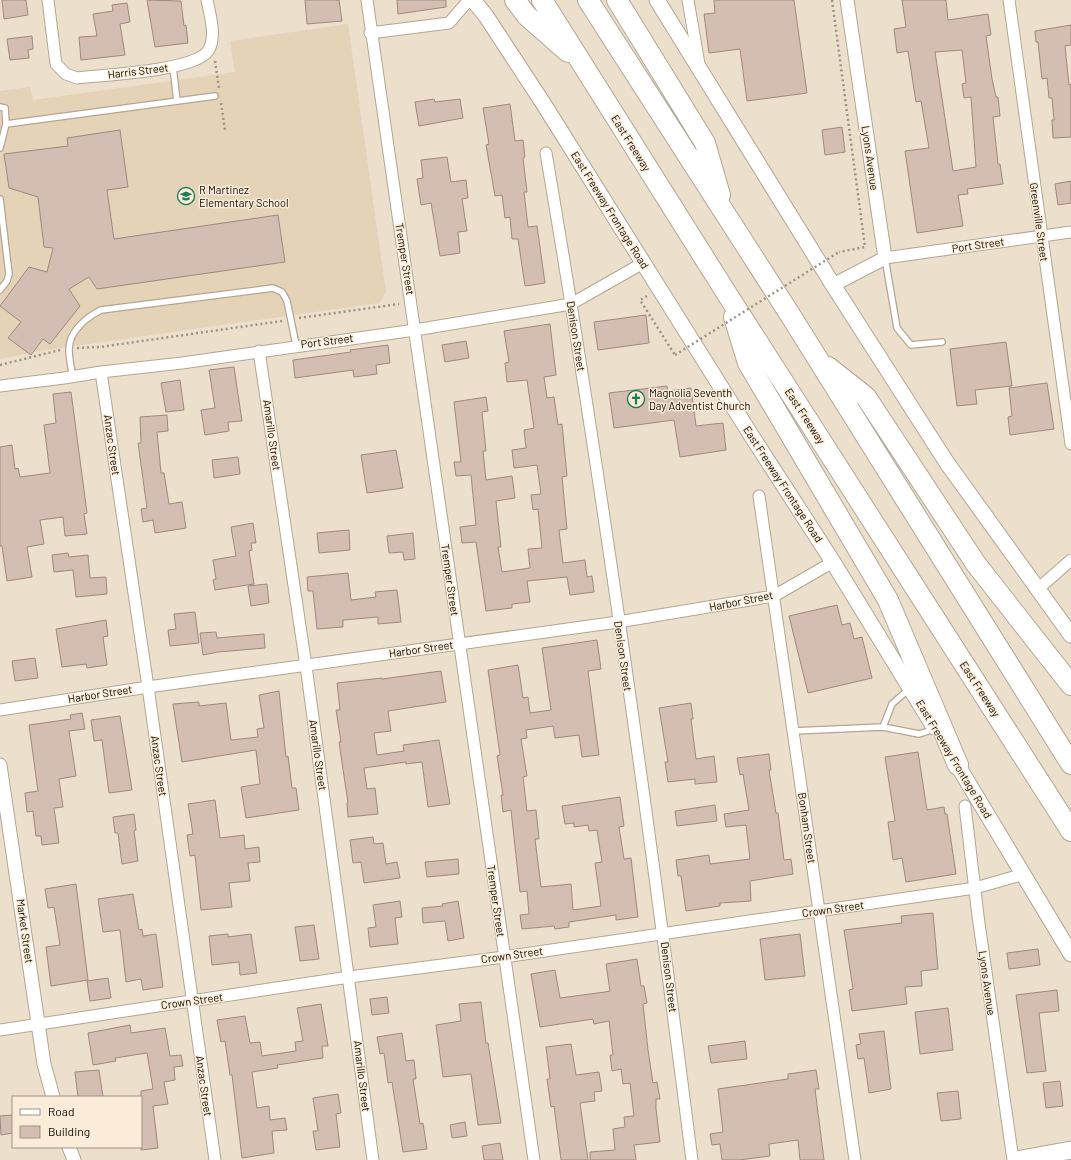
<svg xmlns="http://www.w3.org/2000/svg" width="1071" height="1160" viewBox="0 0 1071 1160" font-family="Barlow,sans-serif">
<rect width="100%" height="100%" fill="#ecdfcb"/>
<path fill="#e5d3b8" d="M 348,24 L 386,292 L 379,303 L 46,350 L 0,359 L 0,91 L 30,87 L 33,100 L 235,72 L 230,41 Z"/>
<path fill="#d4bdb2" stroke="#9f897f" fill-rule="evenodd" d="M 2,0 L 26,0 L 28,15 L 4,19 Z
M 147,0 L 181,1 L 184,26 L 186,25 L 188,43 L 155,47 Z
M 305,0 L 339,0 L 342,21 L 307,24 Z
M 397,0 L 446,0 L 446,7 L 398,14 Z
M 714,0 L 794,0 L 807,93 L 747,101 L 740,49 L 709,53 L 704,14 L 715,13 Z
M 902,0 L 946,0 L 948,20 L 988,14 L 991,35 L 986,36 L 992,79 L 996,97 L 998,97 L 1000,116 L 993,117 L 998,164 L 1000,164 L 1003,184 L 967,189 L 968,194 L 958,195 L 963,226 L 917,233 L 905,151 L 929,148 L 921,101 L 916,102 L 908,51 L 897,53 L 894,29 L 906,27 ZM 962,50 L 966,83 L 962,84 L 964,98 L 971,97 L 976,167 L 953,171 L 935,52 Z
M 127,3 L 130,22 L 120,24 L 125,55 L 81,60 L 79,37 L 97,36 L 93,14 L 113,11 L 112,5 Z
M 1071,25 L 1071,45 L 1065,46 L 1069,85 L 1071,84 L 1071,137 L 1053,138 L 1052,120 L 1054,120 L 1052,98 L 1049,98 L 1047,78 L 1042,79 L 1038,42 L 1036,42 L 1035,31 Z
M 32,36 L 33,49 L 28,50 L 29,58 L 10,60 L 7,39 Z
M 434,99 L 435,102 L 460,99 L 463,118 L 419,126 L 415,102 Z
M 510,104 L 515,141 L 523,140 L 525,157 L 523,158 L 527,192 L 524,192 L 528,227 L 537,226 L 545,283 L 525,286 L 518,239 L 512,239 L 510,217 L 505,218 L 502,195 L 495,196 L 486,145 L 489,144 L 483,108 Z
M 842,127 L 845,152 L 825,155 L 822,130 Z
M 120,130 L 128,187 L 107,190 L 114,239 L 278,215 L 285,262 L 97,289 L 89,277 L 69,289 L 80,306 L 50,344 L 43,339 L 31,355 L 8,338 L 21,322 L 0,306 L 29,267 L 47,272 L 53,248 L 44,247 L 38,197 L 9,188 L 4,154 L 68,146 L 67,138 Z
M 447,157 L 451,182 L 466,180 L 468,198 L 462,199 L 467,231 L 458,232 L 460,253 L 440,256 L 431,203 L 421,205 L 417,179 L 423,178 L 421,160 Z
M 1071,181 L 1071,203 L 1058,205 L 1055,184 Z
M 646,315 L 649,343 L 598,350 L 594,322 Z
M 550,324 L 556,375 L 544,377 L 547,398 L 554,397 L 558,425 L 562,424 L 567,476 L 562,477 L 567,529 L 559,530 L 563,563 L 585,560 L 587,577 L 592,576 L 594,592 L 570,595 L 567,577 L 527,581 L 530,602 L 512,604 L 512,608 L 486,611 L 476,542 L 462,543 L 460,527 L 476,525 L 471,475 L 456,476 L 454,462 L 461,462 L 454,402 L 486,397 L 488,411 L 482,412 L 486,451 L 483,451 L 486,480 L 512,476 L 515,498 L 496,501 L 501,547 L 498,547 L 502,572 L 530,568 L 528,549 L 542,548 L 538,509 L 533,510 L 531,495 L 541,494 L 537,465 L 514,468 L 512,450 L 526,448 L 524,430 L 534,428 L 527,380 L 507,382 L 505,363 L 509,362 L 504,331 Z
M 466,341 L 469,358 L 445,362 L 442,345 Z
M 1006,342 L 1012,386 L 975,390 L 977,404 L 957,406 L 950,349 Z
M 388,345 L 390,363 L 376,365 L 377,374 L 354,377 L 353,370 L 295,378 L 293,360 L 351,352 L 350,350 Z
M 234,367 L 242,421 L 228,422 L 229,431 L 205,435 L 201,410 L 215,408 L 209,370 Z
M 180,380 L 184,410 L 166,412 L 161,383 Z
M 1047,383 L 1054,429 L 1010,435 L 1008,417 L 1012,416 L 1009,388 Z
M 667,386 L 668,391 L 691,388 L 696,426 L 723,423 L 726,450 L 680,457 L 674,420 L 614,428 L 609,393 Z
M 71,392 L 87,513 L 84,514 L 87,534 L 65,536 L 63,517 L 40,520 L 44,544 L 27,547 L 32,577 L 7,581 L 2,546 L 0,546 L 0,447 L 12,445 L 15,469 L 18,468 L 20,477 L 50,473 L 44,425 L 56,423 L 53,394 Z
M 167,415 L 168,431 L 157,432 L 161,473 L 164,473 L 169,504 L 182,502 L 186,528 L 155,533 L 153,520 L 143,522 L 141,509 L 147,508 L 138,443 L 141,443 L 140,417 Z
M 396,450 L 403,488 L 367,493 L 361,455 Z
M 238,457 L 240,474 L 214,478 L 212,460 Z
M 253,523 L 256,543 L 251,543 L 252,550 L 249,551 L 254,584 L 215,590 L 213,580 L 216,579 L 213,560 L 236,556 L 231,527 Z
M 349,530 L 350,550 L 319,553 L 317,533 Z
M 413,533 L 415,559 L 404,560 L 403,552 L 389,553 L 387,536 Z
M 68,553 L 69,557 L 88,555 L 90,578 L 106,577 L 107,594 L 76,597 L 73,570 L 54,572 L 52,555 Z
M 348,573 L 351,600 L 376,597 L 375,592 L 397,590 L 401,622 L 378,624 L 378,617 L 343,620 L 343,627 L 317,629 L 313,591 L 308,591 L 307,577 Z
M 267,584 L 269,603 L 251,606 L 248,586 Z
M 837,605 L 842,625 L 850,623 L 854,639 L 862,637 L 872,678 L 808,693 L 789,616 Z
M 195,612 L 199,643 L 170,646 L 168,630 L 176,629 L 174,614 Z
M 106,620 L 108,636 L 103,637 L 107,665 L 87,668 L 86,664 L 62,667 L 56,629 Z
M 216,632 L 217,638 L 264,634 L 265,648 L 218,652 L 203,655 L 200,633 Z
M 597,640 L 601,669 L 588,671 L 599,755 L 582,757 L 579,735 L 555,738 L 553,726 L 526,730 L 527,738 L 521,739 L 527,776 L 523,777 L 527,811 L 536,810 L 539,839 L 535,839 L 541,887 L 571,884 L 573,910 L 601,906 L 595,863 L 602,862 L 597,830 L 589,831 L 588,825 L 574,827 L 574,823 L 565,824 L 562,806 L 620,797 L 624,826 L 619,827 L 624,859 L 631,858 L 638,917 L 616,920 L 616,915 L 569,922 L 569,927 L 555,929 L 554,926 L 522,929 L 520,915 L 529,914 L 527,891 L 520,892 L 511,810 L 503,812 L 501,795 L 503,795 L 497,756 L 500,755 L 488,670 L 518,665 L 523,698 L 528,697 L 530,713 L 551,710 L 542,648 Z
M 35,658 L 38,678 L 15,681 L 12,661 Z
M 441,671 L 446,702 L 388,711 L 391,731 L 374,733 L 377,755 L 404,751 L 403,745 L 439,740 L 450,804 L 428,807 L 422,762 L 406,764 L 406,762 L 364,768 L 367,789 L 375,788 L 378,814 L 348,817 L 347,803 L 348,803 L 339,742 L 341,742 L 336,710 L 340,710 L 337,683 L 382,678 L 382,679 Z
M 279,691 L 286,757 L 288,756 L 292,788 L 296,788 L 299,810 L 246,818 L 241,787 L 260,784 L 256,750 L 182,762 L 173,704 L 199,702 L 199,706 L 226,703 L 231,740 L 258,737 L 257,729 L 264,728 L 259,695 Z
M 691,703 L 693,719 L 691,719 L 696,759 L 714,756 L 717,782 L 695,784 L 695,779 L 668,782 L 665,762 L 668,762 L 659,708 Z
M 82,713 L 85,729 L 69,731 L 76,776 L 59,779 L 63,807 L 54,808 L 59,843 L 42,845 L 41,836 L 36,836 L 33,811 L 27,812 L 25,793 L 38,791 L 29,725 L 71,719 L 70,715 Z
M 120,716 L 132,790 L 109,793 L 102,740 L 94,741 L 91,720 Z
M 918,752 L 927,810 L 944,807 L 945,814 L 947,814 L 956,874 L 906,882 L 902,858 L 893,860 L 888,822 L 895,821 L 885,757 Z
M 769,754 L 771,770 L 769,770 L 776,813 L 778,813 L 784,860 L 791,859 L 793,874 L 750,881 L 751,901 L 720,903 L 720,906 L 686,911 L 681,876 L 678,876 L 676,860 L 709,855 L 710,864 L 750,859 L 746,825 L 726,827 L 724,814 L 749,810 L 743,774 L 740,775 L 737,758 Z
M 215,800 L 220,838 L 244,835 L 245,849 L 259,847 L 260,862 L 248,863 L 250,881 L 229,883 L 232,907 L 201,910 L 195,855 L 190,856 L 187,835 L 193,834 L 188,804 Z
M 715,805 L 717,821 L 677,826 L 675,811 Z
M 134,814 L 136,830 L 134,831 L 138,861 L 122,864 L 118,833 L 115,833 L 113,817 Z
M 373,837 L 374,844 L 383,843 L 386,864 L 397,862 L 400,878 L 364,883 L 361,862 L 353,863 L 350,840 Z
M 458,859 L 459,874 L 427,877 L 425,862 Z
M 76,884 L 88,980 L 51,986 L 46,947 L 60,945 L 54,907 L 48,908 L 45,889 Z
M 133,894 L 139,930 L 142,929 L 143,936 L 156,934 L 163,987 L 143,990 L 141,979 L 126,982 L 120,930 L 103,932 L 98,899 Z
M 400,901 L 402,917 L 395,918 L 398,944 L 370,947 L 368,928 L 376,927 L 373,905 Z
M 458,901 L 464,938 L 448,941 L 445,921 L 423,923 L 422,908 L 443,906 L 442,904 Z
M 933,913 L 938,969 L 921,971 L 922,986 L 905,987 L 907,1004 L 852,1011 L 849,990 L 853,989 L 844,930 L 902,923 L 901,916 Z
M 314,925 L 319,959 L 300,961 L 295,927 Z
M 228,934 L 228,937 L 251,934 L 257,973 L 240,975 L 239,962 L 212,965 L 209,936 Z
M 800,934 L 805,976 L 765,980 L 760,939 Z
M 1038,949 L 1040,965 L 1009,969 L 1007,953 Z
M 637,959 L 641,986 L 644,986 L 647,1003 L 643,1004 L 648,1050 L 653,1083 L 657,1082 L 660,1099 L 656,1099 L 656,1109 L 660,1142 L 634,1145 L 636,1160 L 590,1160 L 590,1152 L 615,1150 L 613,1129 L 625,1127 L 624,1117 L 634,1116 L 630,1083 L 623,1084 L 621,1069 L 612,1071 L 610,1055 L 613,1055 L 609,1021 L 594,1024 L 593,1019 L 540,1027 L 531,974 L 555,970 L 560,998 L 605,992 L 610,991 L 606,964 Z
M 108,978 L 111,998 L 90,1001 L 87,981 Z
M 1057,990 L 1059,1011 L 1039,1013 L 1046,1071 L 1027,1073 L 1016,995 Z
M 387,997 L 389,1013 L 372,1015 L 370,999 Z
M 481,1002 L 486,1043 L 488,1043 L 501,1123 L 478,1125 L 471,1074 L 443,1077 L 436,1025 L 461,1021 L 459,1004 Z
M 321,1004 L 328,1046 L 322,1046 L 323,1058 L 277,1065 L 278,1068 L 252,1072 L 257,1108 L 269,1106 L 270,1120 L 285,1118 L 287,1130 L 272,1131 L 274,1153 L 242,1158 L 232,1075 L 230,1075 L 225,1041 L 221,1042 L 217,1020 L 245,1016 L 250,1043 L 260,1042 L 262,1056 L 296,1051 L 295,1042 L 303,1041 L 297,1008 Z
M 948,1008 L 953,1050 L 920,1054 L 915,1012 Z
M 130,1025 L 131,1033 L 165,1028 L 170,1056 L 181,1055 L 183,1066 L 174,1067 L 175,1080 L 164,1082 L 168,1104 L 153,1106 L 158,1148 L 141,1150 L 141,1091 L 153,1089 L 147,1053 L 115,1058 L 116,1061 L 93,1065 L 88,1033 Z
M 884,1031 L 891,1089 L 869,1093 L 864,1058 L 858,1059 L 856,1045 L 861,1044 L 859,1034 Z
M 402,1033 L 406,1061 L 414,1060 L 416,1079 L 413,1079 L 420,1124 L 423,1123 L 427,1149 L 403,1152 L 392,1082 L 388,1083 L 384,1053 L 380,1054 L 377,1037 Z
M 745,1041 L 747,1059 L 711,1063 L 708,1046 Z
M 571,1044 L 576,1075 L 599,1072 L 602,1091 L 594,1092 L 595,1101 L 580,1103 L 588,1160 L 561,1160 L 554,1106 L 551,1107 L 547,1079 L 550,1079 L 546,1047 Z
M 99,1070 L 103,1097 L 78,1097 L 75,1072 Z
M 816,1070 L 819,1089 L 815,1089 L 824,1160 L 800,1160 L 798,1140 L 769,1144 L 770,1156 L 739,1160 L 722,1160 L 720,1144 L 712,1145 L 710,1134 L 723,1132 L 718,1089 L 788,1079 L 788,1074 Z
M 1060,1081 L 1063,1106 L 1046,1108 L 1043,1083 Z
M 958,1091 L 961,1119 L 941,1121 L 937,1093 Z
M 338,1094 L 341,1113 L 336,1114 L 340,1147 L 316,1150 L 313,1131 L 318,1131 L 313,1098 Z
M 13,1115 L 13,1133 L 1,1135 L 0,1116 Z
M 465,1122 L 467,1136 L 452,1138 L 450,1125 Z
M 500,1143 L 503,1160 L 484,1160 L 482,1146 Z"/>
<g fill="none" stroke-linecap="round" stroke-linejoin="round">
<g stroke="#b3a693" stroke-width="8">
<path id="service" d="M 173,67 L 177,101
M 0,107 L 5,108 L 6,124 L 0,148
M 6,124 L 215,96
M 0,199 L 9,274 L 7,281 L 0,290
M 885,258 L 897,328 L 911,345 L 942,342
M 73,377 C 71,368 69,358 69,349 C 69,331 87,317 101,310 L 273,288 L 282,292 L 287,301 L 296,345
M 883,727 L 919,734 L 935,729
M 793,731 L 883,727 L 892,704 L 909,689"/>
</g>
<g stroke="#b3a693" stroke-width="13">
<path id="minor" d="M 48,0 L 56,64 L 66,74 L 77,78 C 103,75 194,71 208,51 C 217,37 210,15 207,0
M 367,0 L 534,1160
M 688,0 L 699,64
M 1009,0 L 1071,444
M 370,33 L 449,23 L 469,0
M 546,153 C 603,487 649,824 692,1160
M 885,258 L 1071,232
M 259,351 L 306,666 L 373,1160
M 101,372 L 148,687 L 215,1160
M 0,386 L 64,378 L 101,372 L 182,363 L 415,330 L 571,304 L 643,263
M 759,496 L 855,1160
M 1038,589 L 1071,560
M 0,710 L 148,687 L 618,622 L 774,596 L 833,562
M 965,806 L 978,916 L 1013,1160
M 0,1030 L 349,977 L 504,957 L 975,888 L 1024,874"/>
</g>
<g stroke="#b3a693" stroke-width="15">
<path id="tertiary" d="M 833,285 L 885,258 L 847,0
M 0,765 L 44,1064 L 53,1097
M 69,1147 L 74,1160"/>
</g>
<g stroke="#b3a693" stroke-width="17">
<path id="secondary" d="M 473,0 L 486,16 L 543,103 L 751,435 L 833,562 L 934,727
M 657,0 L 833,285 L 947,463 L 1071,635
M 952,756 L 1071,954"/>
</g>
<g stroke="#b3a693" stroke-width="19">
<path id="primary" d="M 1017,1160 L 1071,1150"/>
</g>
<g stroke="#b3a693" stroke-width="22">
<path id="motorway" d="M 515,0 L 527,16 L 568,52
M 542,0 L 727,294 L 1071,831
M 588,0 L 789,313 L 1071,764
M 617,0 L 705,143 L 720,195
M 734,317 L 748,363 L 888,600 L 958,765
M 828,367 L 866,397 L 976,564 L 1071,685"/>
</g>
<path stroke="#9d9384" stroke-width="2.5" stroke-dasharray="2 3" stroke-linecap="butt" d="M 832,0 L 865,247 L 839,252
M 215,61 L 219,88
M 221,103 L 225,130
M 647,296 L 640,300 L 675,355
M 299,318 L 399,304
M 77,348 L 100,347 L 282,321
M 0,365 L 60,350"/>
<use href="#service" stroke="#fff" stroke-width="5.5"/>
<use href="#minor" stroke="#fff" stroke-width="11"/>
<use href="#tertiary" stroke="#fff" stroke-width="13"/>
<use href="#secondary" stroke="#fff" stroke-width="15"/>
<use href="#primary" stroke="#fff" stroke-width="17"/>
<use href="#motorway" stroke="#fff" stroke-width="20"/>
<path stroke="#9d9384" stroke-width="2.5" stroke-dasharray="2 3" stroke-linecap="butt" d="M 675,355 L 839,252"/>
</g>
<defs>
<g id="school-ring" transform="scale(0.9)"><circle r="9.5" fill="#faecd8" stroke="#1c7e56" stroke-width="1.5"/><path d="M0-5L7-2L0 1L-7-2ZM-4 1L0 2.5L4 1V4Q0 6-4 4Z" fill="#1c7e56"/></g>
<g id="church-ring" transform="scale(0.9)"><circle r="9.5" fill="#faecd8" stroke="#1c7e56" stroke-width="1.5"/><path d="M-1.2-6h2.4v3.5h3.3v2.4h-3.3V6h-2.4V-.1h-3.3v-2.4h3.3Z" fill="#1c7e56"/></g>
</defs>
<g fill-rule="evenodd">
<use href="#school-ring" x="186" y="196"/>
<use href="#church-ring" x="636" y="399"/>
</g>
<g text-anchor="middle" stroke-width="3" stroke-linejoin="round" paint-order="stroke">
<g font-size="11" fill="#110d06" stroke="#faecd8">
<text transform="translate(138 71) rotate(-7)" y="4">Harris Street</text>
<text transform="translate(631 143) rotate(58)" y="4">East Freeway</text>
<text transform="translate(870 158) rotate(82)" y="4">Lyons Avenue</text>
<text transform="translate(610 210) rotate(58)" y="4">East Freeway Frontage Road</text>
<text transform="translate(1039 222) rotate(82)" y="4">Greenville Street</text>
<text transform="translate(978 245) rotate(-8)" y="4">Port Street</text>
<text transform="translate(405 259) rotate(81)" y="4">Tremper Street</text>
<text transform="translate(576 336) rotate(81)" y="4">Denison Street</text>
<text transform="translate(327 341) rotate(-7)" y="4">Port Street</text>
<text transform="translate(805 416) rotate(57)" y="4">East Freeway</text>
<text transform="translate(272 435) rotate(82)" y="4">Amarillo Street</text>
<text transform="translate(112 445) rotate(82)" y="4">Anzac Street</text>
<text transform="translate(783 484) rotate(57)" y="4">East Freeway Frontage Road</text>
<text transform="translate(450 580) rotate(82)" y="4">Tremper Street</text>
<text transform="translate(741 601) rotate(-11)" y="4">Harbor Street</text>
<text transform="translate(421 649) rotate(-8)" y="4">Harbor Street</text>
<text transform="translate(623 656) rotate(82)" y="4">Denison Street</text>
<text transform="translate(980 689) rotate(57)" y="4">East Freeway</text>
<text transform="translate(100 694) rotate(-9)" y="4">Harbor Street</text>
<text transform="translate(318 755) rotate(82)" y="4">Amarillo Street</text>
<text transform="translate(954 759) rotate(59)" y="4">East Freeway Frontage Road</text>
<text transform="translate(159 766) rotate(82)" y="4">Anzac Street</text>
<text transform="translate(807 828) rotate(82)" y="4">Bonham Street</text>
<text transform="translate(496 901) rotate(82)" y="4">Tremper Street</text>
<text transform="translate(833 909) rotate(-8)" y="4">Crown Street</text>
<text transform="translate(25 931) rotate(82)" y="4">Market Street</text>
<text transform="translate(512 955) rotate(-8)" y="4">Crown Street</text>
<text transform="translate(669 977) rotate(83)" y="4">Denison Street</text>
<text transform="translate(987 983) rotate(82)" y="4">Lyons Avenue</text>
<text transform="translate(192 1001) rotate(-8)" y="4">Crown Street</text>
<text transform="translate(362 1076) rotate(83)" y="4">Amarillo Street</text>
<text transform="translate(204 1086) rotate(82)" y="4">Anzac Street</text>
</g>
<g font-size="11" fill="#110d06" stroke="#faecd8" text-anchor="start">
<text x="199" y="194">R Martinez<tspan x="199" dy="13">Elementary School</tspan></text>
<text x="649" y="397">Magnolia Seventh<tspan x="649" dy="13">Day Adventist Church</tspan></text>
</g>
</g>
<rect x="12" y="1096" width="130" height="52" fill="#faecd8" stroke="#9d9384"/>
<rect x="20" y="1109" width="20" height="6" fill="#ffffff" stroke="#9d9384"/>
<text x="48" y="1116" font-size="12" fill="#110d06">Road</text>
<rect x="20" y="1126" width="20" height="12" fill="#d4bdb2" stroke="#9d9384"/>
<text x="48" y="1136" font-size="12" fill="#110d06">Building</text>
</svg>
